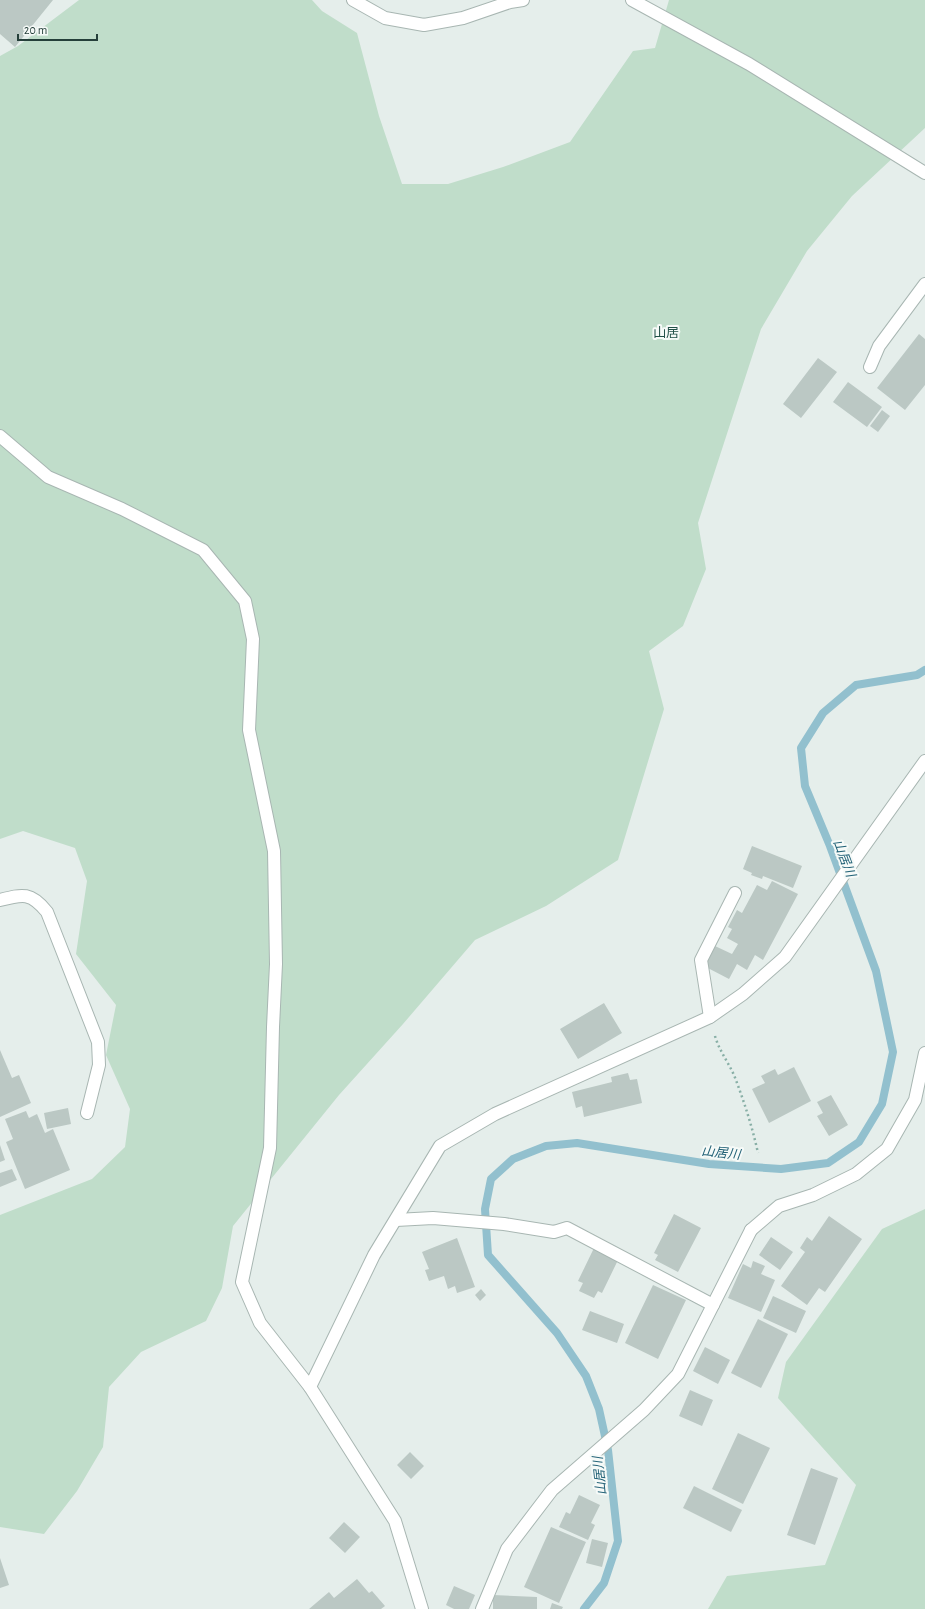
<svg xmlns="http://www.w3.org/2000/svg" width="925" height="1609" viewBox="0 0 925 1609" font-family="'Alegreya Sans','Noto Sans JP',sans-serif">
<rect width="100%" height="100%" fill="#e5eeeb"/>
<path fill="#c0ddca" d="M 79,0 L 312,0 L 322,11 L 357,33 L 379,116 L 402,184 L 448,184 L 503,167 L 570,142 L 633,51 L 655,48 L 669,0 L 925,0 L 925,128 L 852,196 L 807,251 L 761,329 L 698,523 L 706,569 L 683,626 L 649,651 L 664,709 L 618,860 L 546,906 L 475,940 L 403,1024 L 339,1095 L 233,1226 L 222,1288 L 206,1321 L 141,1352 L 109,1387 L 103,1447 L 77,1491 L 44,1534 L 0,1527 L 0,1215 L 92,1179 L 125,1147 L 130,1109 L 106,1055 L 116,1005 L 76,954 L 87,881 L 75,848 L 23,831 L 0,839 L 0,56 L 18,46 Z
M 925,1209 L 925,1609 L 708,1609 L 727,1576 L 825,1565 L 856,1485 L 778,1398 L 786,1362 L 882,1229 Z"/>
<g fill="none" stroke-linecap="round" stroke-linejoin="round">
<path stroke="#92c0ce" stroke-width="8" d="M 584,1609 L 604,1583 L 618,1541 L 608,1450 L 599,1409 L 586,1376 L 557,1333 L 488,1255 L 485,1209 L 491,1179 L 513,1159 L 546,1146 L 577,1143 L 709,1164 L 781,1169 L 828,1163 L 859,1142 L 882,1104 L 893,1052 L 876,971 L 830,846 L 805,786 L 801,748 L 823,713 L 856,685 L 917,675 L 925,670"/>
</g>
<path fill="#bbc8c4" d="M 0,0 L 53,0 L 15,47 L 0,34 Z
M 919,334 L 925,339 L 925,385 L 905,410 L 877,388 Z
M 818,358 L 837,372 L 801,418 L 783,404 Z
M 848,382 L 882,407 L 867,427 L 833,402 Z
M 882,410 L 890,416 L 878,432 L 870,426 Z
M 752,846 L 802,866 L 793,888 L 763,876 L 762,879 L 751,875 L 752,873 L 743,869 Z
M 772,881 L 798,894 L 763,960 L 755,955 L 747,970 L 737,964 L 729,979 L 704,966 L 715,946 L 732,954 L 738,944 L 727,938 L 732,929 L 728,927 L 737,910 L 742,913 L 757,885 L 767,890 Z
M 604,1003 L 622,1033 L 578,1059 L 560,1029 Z
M 0,1050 L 12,1078 L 19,1075 L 31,1103 L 0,1117 Z
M 794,1067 L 811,1101 L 769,1123 L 752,1089 L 765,1083 L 761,1076 L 775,1069 L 778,1075 Z
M 628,1073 L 630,1080 L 637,1079 L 642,1103 L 584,1117 L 582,1106 L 576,1108 L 572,1092 L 612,1082 L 611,1077 Z
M 831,1095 L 848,1125 L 829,1136 L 817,1116 L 823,1113 L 817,1102 Z
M 68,1108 L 71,1124 L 47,1129 L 44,1113 Z
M 26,1111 L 29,1118 L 37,1114 L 45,1133 L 53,1129 L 70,1170 L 25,1189 L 6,1142 L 13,1139 L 5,1119 Z
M 0,1145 L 5,1160 L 0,1162 Z
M 12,1169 L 17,1180 L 0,1187 L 0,1173 Z
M 674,1214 L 701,1228 L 678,1272 L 655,1260 L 658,1255 L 654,1253 Z
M 829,1216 L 862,1239 L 825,1292 L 819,1288 L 807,1305 L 781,1286 L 805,1252 L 800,1248 L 807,1237 L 812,1241 Z
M 771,1237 L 793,1252 L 780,1270 L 759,1255 Z
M 457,1238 L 475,1287 L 457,1293 L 455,1286 L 448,1289 L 444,1276 L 429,1281 L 425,1270 L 429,1269 L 422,1252 Z
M 594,1248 L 618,1260 L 602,1293 L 598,1291 L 594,1298 L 579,1291 L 583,1283 L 578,1281 Z
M 753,1261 L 765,1266 L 761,1274 L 775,1280 L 761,1312 L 728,1298 L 743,1264 L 751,1268 Z
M 653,1285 L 686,1300 L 658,1359 L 625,1343 Z
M 481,1289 L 486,1295 L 480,1301 L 475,1295 Z
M 773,1296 L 806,1311 L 796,1333 L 763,1318 Z
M 590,1311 L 624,1324 L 617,1343 L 582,1330 Z
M 758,1319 L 788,1334 L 761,1388 L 731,1373 Z
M 705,1347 L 730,1360 L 718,1384 L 693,1371 Z
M 690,1390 L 713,1400 L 702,1426 L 679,1416 Z
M 738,1433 L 770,1448 L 743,1504 L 712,1489 Z
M 410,1452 L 424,1466 L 411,1479 L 397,1465 Z
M 811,1468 L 838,1478 L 815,1545 L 787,1535 Z
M 694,1486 L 742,1510 L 731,1532 L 683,1508 Z
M 579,1495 L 600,1505 L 591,1523 L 595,1525 L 588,1540 L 559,1527 L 566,1512 L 570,1514 Z
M 344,1522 L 360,1537 L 345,1553 L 329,1538 Z
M 551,1527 L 586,1542 L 559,1603 L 524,1587 Z
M 592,1539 L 608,1543 L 602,1567 L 586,1563 Z
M 0,1558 L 9,1585 L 0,1588 Z
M 357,1579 L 369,1593 L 372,1591 L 385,1606 L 381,1609 L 309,1609 L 329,1592 L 334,1598 Z
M 454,1586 L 475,1595 L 469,1609 L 454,1609 L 446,1605 Z
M 493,1595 L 537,1597 L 537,1609 L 493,1609 Z
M 552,1603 L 563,1607 L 562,1609 L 550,1609 Z"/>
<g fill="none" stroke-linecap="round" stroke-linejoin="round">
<g stroke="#a8b6b2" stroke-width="14">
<path id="service" d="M 870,367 L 879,346 L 925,284
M 0,900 C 23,894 31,892 47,912 L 98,1042 L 99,1065 L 87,1113
M 710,1017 L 701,960 L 735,893
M 396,1220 L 433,1218 L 504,1224 L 554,1232 L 567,1228 L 713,1305
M 751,1230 L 779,1206 L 813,1195 L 856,1174 L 887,1149 L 915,1100 L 925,1053"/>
</g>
<g stroke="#a8b6b2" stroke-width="14">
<path id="minor" d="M 353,0 L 385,18 L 424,25 L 463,18 L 510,2 L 523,0
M 632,0 L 749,64 L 925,173
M 0,436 L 48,477 L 122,509 L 203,550 L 245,601 L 253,639 L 249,730 L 274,851 L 276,964 L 273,1027 L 270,1148 L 242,1282 L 260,1323 L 310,1387 L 374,1255 L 440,1146 L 495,1114 L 710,1017 L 743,994 L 785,957 L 925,761
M 482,1609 L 507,1549 L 552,1490 L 644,1410 L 678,1374 L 751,1230"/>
</g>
<g stroke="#a8b6b2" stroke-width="14">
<path id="tertiary" d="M 310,1387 L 395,1521 L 422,1609"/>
</g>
<path stroke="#88afa6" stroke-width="2.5" stroke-dasharray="2 3" stroke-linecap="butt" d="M 715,1036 C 719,1050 728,1062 734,1075 C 744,1101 752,1126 758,1153"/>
<use href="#service" stroke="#fff" stroke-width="12"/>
<use href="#minor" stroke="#fff" stroke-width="12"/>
<use href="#tertiary" stroke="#fff" stroke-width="12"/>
</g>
<g text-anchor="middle" stroke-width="4" stroke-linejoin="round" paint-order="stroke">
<g font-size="13" fill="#225048" stroke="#f6faf8">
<text x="666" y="337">山居</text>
</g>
<g font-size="13" font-style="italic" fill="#236277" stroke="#f6faf8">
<text transform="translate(845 858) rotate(69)" y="5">山居川</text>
<text transform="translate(721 1152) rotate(6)" y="5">山居川</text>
<text transform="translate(599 1476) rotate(-96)" y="5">山居川</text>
</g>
</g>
<path d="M18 34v6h79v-6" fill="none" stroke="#253f3a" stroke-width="2"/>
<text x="24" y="34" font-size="12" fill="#253f3a" stroke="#f6faf8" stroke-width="3" paint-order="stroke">20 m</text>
</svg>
